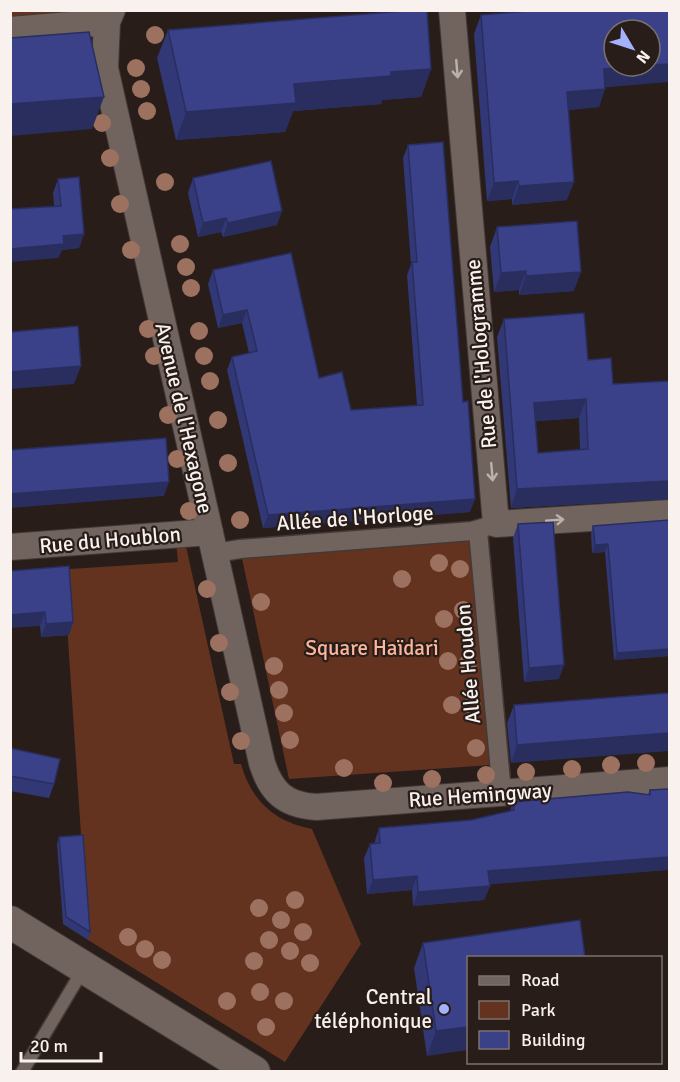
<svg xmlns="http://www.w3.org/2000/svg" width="680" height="1082" viewBox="0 0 680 1082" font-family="Signika,sans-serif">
<rect width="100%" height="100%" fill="#281d19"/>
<path fill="#633320" d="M 11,11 L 66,11 L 66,13 L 11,18 Z
M 472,531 L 491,765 L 289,779 L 240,549 Z
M 176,542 L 185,542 L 234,764 L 241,764 C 251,800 274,822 312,829 L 361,944 L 285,1062 L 88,940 L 64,579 L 70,569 L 178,562 Z"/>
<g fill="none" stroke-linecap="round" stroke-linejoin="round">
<g stroke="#433a38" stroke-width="15">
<path id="service" d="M 22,1072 L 84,968"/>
</g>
<g stroke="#433a38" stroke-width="21">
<path id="pedestrian" d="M 478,531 L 502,793
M 216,553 L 240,549 L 472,531 L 496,524"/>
</g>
<g stroke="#433a38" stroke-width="28">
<path id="minor" d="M 452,10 L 496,524 L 670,513
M 107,22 L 105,68 L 262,763 C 271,792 285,805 316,807 L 670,780
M 10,30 L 107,22 L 112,10
M 10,547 L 210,532"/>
</g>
<g stroke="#433a38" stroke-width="34">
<path id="tertiary" d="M 10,922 L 254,1072"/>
</g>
<use href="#service" stroke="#71645f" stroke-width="12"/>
<use href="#pedestrian" stroke="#71645f" stroke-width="18"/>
<use href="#minor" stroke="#71645f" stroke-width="26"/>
<use href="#tertiary" stroke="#71645f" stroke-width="32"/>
</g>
<g fill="#9c7160">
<circle cx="155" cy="35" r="9"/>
<circle cx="136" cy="68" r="9"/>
<circle cx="141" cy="89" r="9"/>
<circle cx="147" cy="111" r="9"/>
<circle cx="102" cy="123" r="9"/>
<circle cx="110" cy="158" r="9"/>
<circle cx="165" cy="182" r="9"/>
<circle cx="120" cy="204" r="9"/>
<circle cx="180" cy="244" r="9"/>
<circle cx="131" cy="250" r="9"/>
<circle cx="186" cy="267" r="9"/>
<circle cx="191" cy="288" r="9"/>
<circle cx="148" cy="329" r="9"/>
<circle cx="199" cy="331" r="9"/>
<circle cx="154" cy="356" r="9"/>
<circle cx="204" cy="356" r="9"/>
<circle cx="210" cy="381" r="9"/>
<circle cx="168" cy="415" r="9"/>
<circle cx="218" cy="420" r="9"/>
<circle cx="177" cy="459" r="9"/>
<circle cx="228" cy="463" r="9"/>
<circle cx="189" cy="511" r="9"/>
<circle cx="240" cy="520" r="9"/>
<circle cx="439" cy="563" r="9"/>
<circle cx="460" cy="569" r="9"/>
<circle cx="402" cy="579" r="9"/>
<circle cx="207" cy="589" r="9"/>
<circle cx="261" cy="602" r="9"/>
<circle cx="463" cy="610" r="9"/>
<circle cx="444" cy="619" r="9"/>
<circle cx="219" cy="643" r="9"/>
<circle cx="448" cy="661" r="9"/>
<circle cx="468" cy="663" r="9"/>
<circle cx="274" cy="666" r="9"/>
<circle cx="279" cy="690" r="9"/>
<circle cx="230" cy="692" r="9"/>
<circle cx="452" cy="705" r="9"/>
<circle cx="472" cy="706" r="9"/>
<circle cx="284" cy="713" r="9"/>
<circle cx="290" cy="740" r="9"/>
<circle cx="241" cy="741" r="9"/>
<circle cx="476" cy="748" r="9"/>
<circle cx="646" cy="763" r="9"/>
<circle cx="611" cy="765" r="9"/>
<circle cx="344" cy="768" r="9"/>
<circle cx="572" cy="769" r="9"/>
<circle cx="526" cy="772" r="9"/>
<circle cx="486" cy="775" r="9"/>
<circle cx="432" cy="779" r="9"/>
<circle cx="383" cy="783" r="9"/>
<circle cx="295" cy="900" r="9"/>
<circle cx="259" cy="908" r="9"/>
<circle cx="281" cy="920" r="9"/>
<circle cx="303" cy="932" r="9"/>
<circle cx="128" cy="937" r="9"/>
<circle cx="269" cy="940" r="9"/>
<circle cx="145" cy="949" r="9"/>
<circle cx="290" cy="951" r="9"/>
<circle cx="162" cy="960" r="9"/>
<circle cx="254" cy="961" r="9"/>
<circle cx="310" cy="963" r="9"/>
<circle cx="260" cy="992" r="9"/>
<circle cx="227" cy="1001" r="9"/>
<circle cx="284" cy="1001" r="9"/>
<circle cx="266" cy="1027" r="9"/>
</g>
<path fill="#323875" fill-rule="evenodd" d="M 481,15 L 605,87 L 599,107 L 568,110 L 567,200 L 512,205 L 512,199 L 487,201 L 474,34 Z
M 168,30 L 431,69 L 421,97 L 382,100 L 381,104 L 293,111 L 285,132 L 176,140 L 157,58 Z
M 408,145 L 470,512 L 263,528 L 227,370 L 232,357 L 249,353 L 242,323 L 218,328 L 208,284 L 213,270 L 351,410 L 417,405 L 407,275 L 411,264 L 403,158 Z
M 193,178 L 277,225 L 223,237 L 221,232 L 198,237 L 188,193 Z
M 58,179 L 84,234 L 79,248 L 62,250 L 58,258 L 53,193 Z
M 497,227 L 574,291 L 519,295 L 519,290 L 494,292 L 490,247 Z
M 504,319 L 588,360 L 613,384 L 669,499 L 511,508 L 497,337 ZM 579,418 L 580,450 L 538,453 L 535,421 Z
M 669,520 L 669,656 L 614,660 L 605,552 L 592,553 L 591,533 L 593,526 Z
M 518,524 L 559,679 L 524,682 L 513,538 Z
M 10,571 L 73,622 L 69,635 L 41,637 L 40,626 Z
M 669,693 L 511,763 L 507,723 L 514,705 Z
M 10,748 L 54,784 L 49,798 L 10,791 Z
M 669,789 L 489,884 L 490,886 L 484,900 L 413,906 L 412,890 L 367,894 L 364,858 L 370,844 L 374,844 L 379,828 L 471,820 L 510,811 L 513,802 L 648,794 L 650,790 Z
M 59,837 L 90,932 L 88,940 L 63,924 L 57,844 Z
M 580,920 L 427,1056 L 414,968 L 423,943 Z"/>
<path fill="#292e5f" d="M 669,64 L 669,82 L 597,88 L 604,69 Z
M 431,69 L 421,97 L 382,100 L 381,104 L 293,111 L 285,132 L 176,140 L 186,112 L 294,84 L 391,72 Z
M 605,89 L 599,107 L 560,110 L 567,92 Z
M 104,97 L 92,129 L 10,136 L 10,104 Z
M 518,181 L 512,199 L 487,201 L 494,183 Z
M 574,182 L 567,200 L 512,205 L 519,186 Z
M 282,211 L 277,225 L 223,237 L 228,223 Z
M 226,218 L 221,232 L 198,237 L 203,223 Z
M 84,234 L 79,248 L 62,250 L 58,258 L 10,262 L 10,249 L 63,236 Z
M 526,271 L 519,290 L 494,292 L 501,273 Z
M 581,272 L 574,291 L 519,295 L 526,276 Z
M 247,310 L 242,323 L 218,328 L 223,315 Z
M 81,366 L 74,384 L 10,389 L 10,372 Z
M 586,399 L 579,418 L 527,422 L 534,403 Z
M 669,481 L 669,499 L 511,508 L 517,489 Z
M 169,482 L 164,496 L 10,508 L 10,494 Z
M 475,499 L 470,512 L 263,528 L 268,515 Z
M 608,544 L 605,552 L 592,553 L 595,545 Z
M 45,612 L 40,626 L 10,628 L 10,615 Z
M 73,622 L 69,635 L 41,637 L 46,624 Z
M 669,649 L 669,656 L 614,660 L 617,653 Z
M 564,665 L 559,679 L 524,682 L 529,668 Z
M 669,733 L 669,751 L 511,763 L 517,745 Z
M 669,857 L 669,870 L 483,885 L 488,871 Z
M 417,876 L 412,890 L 367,894 L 373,880 Z
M 490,886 L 484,900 L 413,906 L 418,892 Z
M 468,1027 L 468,1050 L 427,1056 L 436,1031 Z"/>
<path fill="#3a4188" stroke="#292e5f" stroke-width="1.5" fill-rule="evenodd" d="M 416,10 L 427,10 L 431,69 L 391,72 L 391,76 L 294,84 L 296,103 L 186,112 L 168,30 Z
M 538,10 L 669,10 L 669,64 L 650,65 L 650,30 L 614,30 L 614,66 L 642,66 L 604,69 L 605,89 L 567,92 L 574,182 L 519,186 L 518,181 L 494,183 L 481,15 Z
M 89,32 L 104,97 L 10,104 L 10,38 Z
M 443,142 L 463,402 L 468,401 L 475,499 L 268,515 L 232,357 L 257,351 L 247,310 L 223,315 L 213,270 L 291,253 L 319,378 L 342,372 L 351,410 L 423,405 L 412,262 L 417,262 L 408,145 Z
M 271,161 L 282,211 L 228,223 L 226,218 L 203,223 L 193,178 Z
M 79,177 L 84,234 L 63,236 L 64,244 L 10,249 L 10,209 L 61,206 L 58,179 Z
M 577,221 L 581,272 L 526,276 L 526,271 L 501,273 L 497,227 Z
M 584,313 L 588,360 L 611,358 L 613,384 L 669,381 L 669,481 L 517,489 L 504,319 ZM 586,399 L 588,449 L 538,453 L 534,403 Z
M 78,326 L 81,366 L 10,372 L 10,332 Z
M 166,438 L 169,482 L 10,494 L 10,450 Z
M 669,520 L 669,649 L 617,653 L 608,544 L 595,545 L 593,526 Z
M 553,522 L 564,665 L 529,668 L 518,524 Z
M 69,566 L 73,622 L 46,624 L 45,612 L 10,615 L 10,571 Z
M 669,693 L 669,733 L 517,745 L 514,705 Z
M 10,748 L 60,759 L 54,784 L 10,776 Z
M 669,789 L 669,857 L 488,871 L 490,886 L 418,892 L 417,876 L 373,880 L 370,844 L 380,843 L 379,828 L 471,820 L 514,810 L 513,802 L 628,792 L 650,795 L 650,790 Z
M 83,835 L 90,932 L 66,917 L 59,837 Z
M 580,920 L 585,957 L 468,957 L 468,1027 L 436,1031 L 423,943 Z"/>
<defs><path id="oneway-shaft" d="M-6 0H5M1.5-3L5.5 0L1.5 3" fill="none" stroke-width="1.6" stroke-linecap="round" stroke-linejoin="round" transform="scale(1.5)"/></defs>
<g stroke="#bbb2ae">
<use href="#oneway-shaft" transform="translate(457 69) rotate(85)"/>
<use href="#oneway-shaft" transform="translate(492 472) rotate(85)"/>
<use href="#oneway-shaft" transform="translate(555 520) rotate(-4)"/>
</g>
<circle fill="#a4b2fc" stroke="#281d19" stroke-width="2" cx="444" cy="1009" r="6"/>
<g text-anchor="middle" stroke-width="4.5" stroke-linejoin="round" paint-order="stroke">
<g font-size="21" fill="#f8f1ee" stroke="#281d19">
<text transform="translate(481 354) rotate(-95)" y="7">Rue de l'Hologramme</text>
<text transform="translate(184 418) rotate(77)" y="7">Avenue de l'Hexagone</text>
<text transform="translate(355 518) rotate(-4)" y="7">Allée de l'Horloge</text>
<text transform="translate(110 540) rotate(-5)" y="7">Rue du Houblon</text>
<text transform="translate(468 664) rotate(-95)" y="7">Allée Houdon</text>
<text transform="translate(480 795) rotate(-4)" y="7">Rue Hemingway</text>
</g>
<g font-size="21" fill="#fbb69b" stroke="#281d19">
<text x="372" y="655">Square Haïdari</text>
</g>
<g font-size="21" fill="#f8f1ee" stroke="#281d19" text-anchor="end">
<text x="432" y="1004">Central<tspan x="432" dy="24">téléphonique</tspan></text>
</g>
</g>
<rect width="680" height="1082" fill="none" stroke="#f8f1ee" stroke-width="24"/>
<rect x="467" y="956" width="195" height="108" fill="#281d19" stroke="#7b726e" stroke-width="1.5"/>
<rect x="479" y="976" width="30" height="9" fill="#71645f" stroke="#7b726e" stroke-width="1.5"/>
<text x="521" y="986" font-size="18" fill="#f8f1ee">Road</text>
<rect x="479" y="1001" width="30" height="18" fill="#633320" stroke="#7b726e" stroke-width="1.5"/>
<text x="521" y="1016" font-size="18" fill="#f8f1ee">Park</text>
<rect x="479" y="1031" width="30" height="18" fill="#3a4188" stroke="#7b726e" stroke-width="1.5"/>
<text x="521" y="1046" font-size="18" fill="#f8f1ee">Building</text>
<g transform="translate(632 48) rotate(129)"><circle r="28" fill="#281d19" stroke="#7b726e" stroke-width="1.5"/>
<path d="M0-4.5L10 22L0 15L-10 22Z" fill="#a4b2fc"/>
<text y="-9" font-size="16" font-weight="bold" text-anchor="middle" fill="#f8f1ee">N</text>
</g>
<path d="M21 1052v9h80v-9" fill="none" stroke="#f8f1ee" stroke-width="3"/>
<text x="30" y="1052" font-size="18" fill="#f8f1ee" stroke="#281d19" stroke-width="4.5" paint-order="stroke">20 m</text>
</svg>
